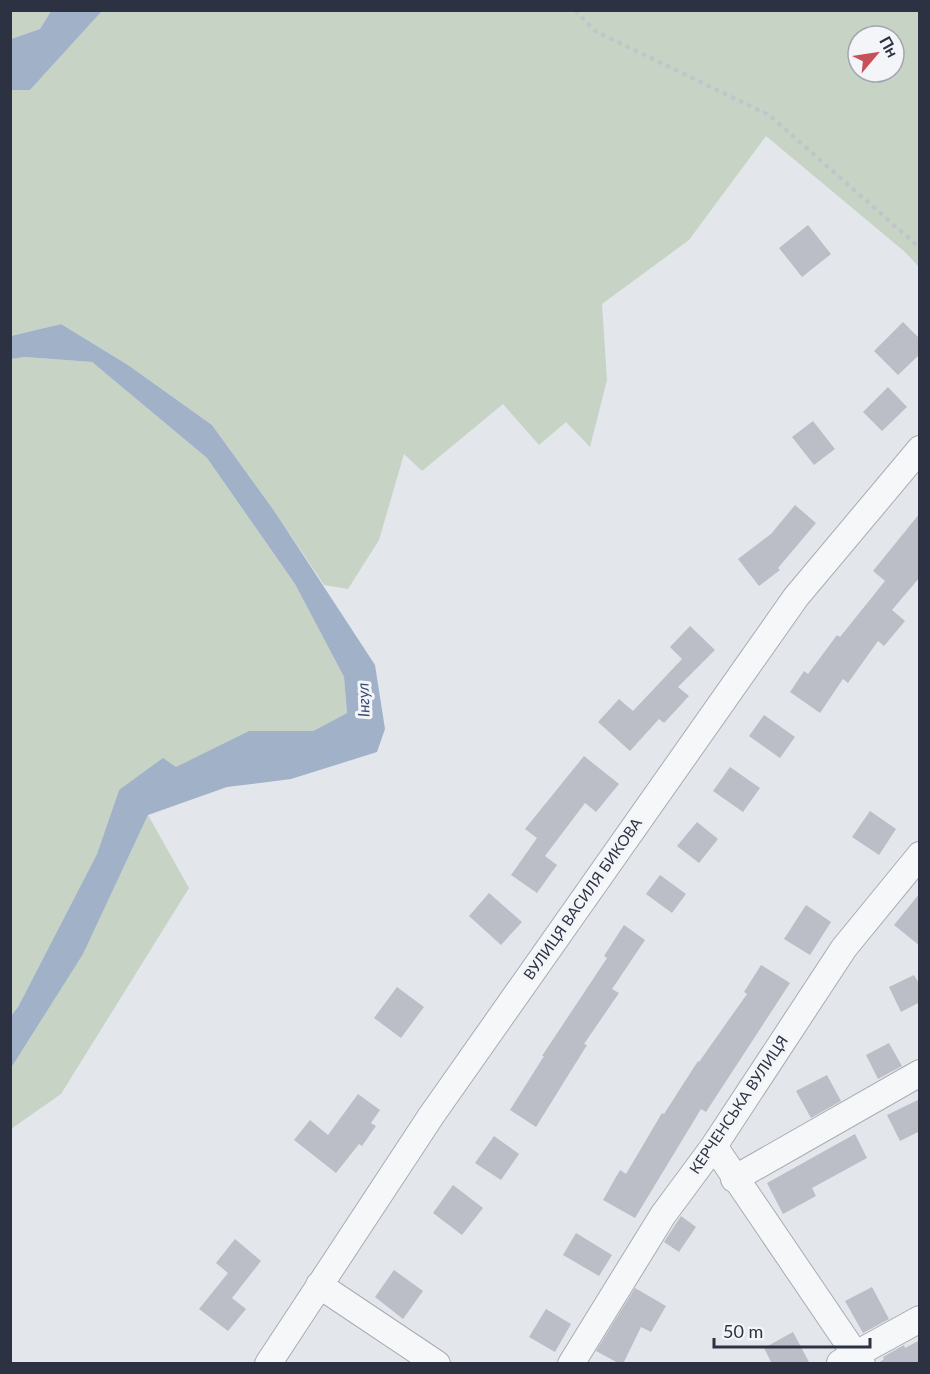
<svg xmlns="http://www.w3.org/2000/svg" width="930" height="1374" viewBox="0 0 930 1374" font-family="Lato,sans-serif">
<rect width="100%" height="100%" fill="#e3e6eb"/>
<path fill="#c7d4c5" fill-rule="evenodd" d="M 10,11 L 51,11 L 40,29 L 11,39 Z
M 102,11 L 919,11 L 919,267 L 905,252 L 766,136 L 689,240 L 602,304 L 607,380 L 590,447 L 566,422 L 539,445 L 503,404 L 422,471 L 404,454 L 379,540 L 348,589 L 324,585 L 275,512 L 212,425 L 128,365 L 61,324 L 11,336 L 10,90 L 30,90 ZM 858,36 L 894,36 L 894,72 L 858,72 Z
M 25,357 L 92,362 L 207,458 L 295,584 L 344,677 L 347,713 L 313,731 L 249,731 L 176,768 L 119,790 L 97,854 L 18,1007 L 11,1016 L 10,359 Z
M 148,815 L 189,888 L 61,1094 L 11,1129 L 11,1068 L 83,953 Z"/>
<path fill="#a1b1c8" d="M 51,11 L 102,11 L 30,90 L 11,90 L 11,39 L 40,29 Z
M 61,324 L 128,365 L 212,425 L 275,512 L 375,665 L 385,729 L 377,752 L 291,779 L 227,787 L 148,815 L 83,954 L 11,1068 L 11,1016 L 18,1007 L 97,854 L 119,790 L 163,758 L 176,767 L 249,731 L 313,731 L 347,713 L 344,677 L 295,584 L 207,458 L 92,362 L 25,357 L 11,359 L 11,336 Z"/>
<path fill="#bbbec7" d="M 808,225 L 831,254 L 802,277 L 779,248 Z
M 903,322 L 920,339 L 920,354 L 898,375 L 874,351 Z
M 888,387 L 907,407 L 882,431 L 863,412 Z
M 813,421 L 835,449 L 814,465 L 792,437 Z
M 795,505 L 816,523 L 778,568 L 780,570 L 759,586 L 738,559 L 771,534 Z
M 920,513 L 920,577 L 892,610 L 905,621 L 884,646 L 878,641 L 848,683 L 843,679 L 820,713 L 790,692 L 804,671 L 808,674 L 837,635 L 840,637 L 885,581 L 873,571 Z
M 690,626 L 715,650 L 678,687 L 689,696 L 664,723 L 659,719 L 630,751 L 598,722 L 619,699 L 633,711 L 682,659 L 670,647 Z
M 764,715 L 795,737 L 780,758 L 749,736 Z
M 584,756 L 619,784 L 596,812 L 585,803 L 545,856 L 557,865 L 537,893 L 511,875 L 537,838 L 525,829 Z
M 730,767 L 760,788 L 743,812 L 713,791 Z
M 870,811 L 896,829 L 879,855 L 852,837 Z
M 697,822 L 718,839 L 699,863 L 677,846 Z
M 660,875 L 686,894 L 672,913 L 646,894 Z
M 489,893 L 522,922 L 501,945 L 469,916 Z
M 920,893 L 920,946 L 894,925 Z
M 806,905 L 831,922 L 810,955 L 784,939 Z
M 624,925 L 645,940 L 612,989 L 619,993 L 584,1044 L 587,1045 L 536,1127 L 510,1110 L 544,1056 L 542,1056 L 607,958 L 604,956 Z
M 761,965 L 790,983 L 706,1112 L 701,1109 L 635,1218 L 603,1200 L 620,1170 L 626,1174 L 662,1113 L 664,1114 L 698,1061 L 699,1062 L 747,994 L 744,992 Z
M 914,975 L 920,985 L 920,1002 L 901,1012 L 889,987 Z
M 397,987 L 424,1007 L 401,1038 L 374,1018 Z
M 889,1043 L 902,1066 L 878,1079 L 866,1055 Z
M 827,1075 L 841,1101 L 811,1118 L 796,1091 Z
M 358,1094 L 380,1110 L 371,1123 L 376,1126 L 362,1146 L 359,1144 L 336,1173 L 294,1140 L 310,1120 L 328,1135 Z
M 920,1099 L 920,1131 L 900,1141 L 887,1115 Z
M 855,1134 L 867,1158 L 812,1188 L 816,1196 L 783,1214 L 767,1183 Z
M 494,1136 L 519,1154 L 501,1180 L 475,1163 Z
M 453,1185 L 483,1208 L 462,1235 L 433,1213 Z
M 681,1216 L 696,1227 L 679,1252 L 664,1242 Z
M 576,1233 L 612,1255 L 599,1276 L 563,1255 Z
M 235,1239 L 261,1261 L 232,1298 L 246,1309 L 228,1331 L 199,1309 L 228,1273 L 216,1263 Z
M 394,1270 L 423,1291 L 403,1319 L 375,1297 Z
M 872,1287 L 889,1319 L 863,1333 L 845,1301 Z
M 635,1288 L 666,1306 L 651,1332 L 641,1327 L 623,1364 L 620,1364 L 596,1351 Z
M 546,1309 L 571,1324 L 555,1352 L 529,1337 Z
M 793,1332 L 810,1364 L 772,1364 L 764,1348 Z
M 920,1340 L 920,1364 L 877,1364 L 884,1359 L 883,1357 L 904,1345 L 905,1348 Z"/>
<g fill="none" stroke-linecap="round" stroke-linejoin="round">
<g stroke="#a8acb5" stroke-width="28">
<path id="minor" d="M 714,1146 L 862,1364
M 734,1179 L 920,1073
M 319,1285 L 437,1364
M 840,1363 L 920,1319
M 268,1364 L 431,1116 L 796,597 L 920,449
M 571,1364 L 663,1215 L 714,1146 L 844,948 L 920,855"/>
</g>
<path stroke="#c1c4c9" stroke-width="4" stroke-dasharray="4.5 4.5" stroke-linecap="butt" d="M 575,10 L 595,31 L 769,115 L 920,248"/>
<use href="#minor" stroke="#f6f7f9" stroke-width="26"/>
</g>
<g text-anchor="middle" stroke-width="6" stroke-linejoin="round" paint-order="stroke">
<g font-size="15" fill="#2c3242" stroke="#f3f5f8">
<text transform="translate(583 899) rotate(-55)" y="5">ВУЛИЦЯ ВАСИЛЯ БИКОВА</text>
<text transform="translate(739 1105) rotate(-56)" y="5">КЕРЧЕНСЬКА ВУЛИЦЯ</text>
</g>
<g font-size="16" font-style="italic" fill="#384e74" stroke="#f3f5f8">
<text transform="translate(363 700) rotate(-92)" y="6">Інгул</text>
</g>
</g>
<rect width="930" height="1374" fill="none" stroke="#2c3242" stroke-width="24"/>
<g transform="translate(876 54) rotate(61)"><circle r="28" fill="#f3f5f8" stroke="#a3a7af" stroke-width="1.5"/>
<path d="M0-4.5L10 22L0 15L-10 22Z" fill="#c85058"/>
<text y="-9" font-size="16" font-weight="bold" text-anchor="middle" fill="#2c3242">Пн</text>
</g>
<path d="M714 1338v9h156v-9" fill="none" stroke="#2c3242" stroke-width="3"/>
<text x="723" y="1338" font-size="18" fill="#2c3242" stroke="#f3f5f8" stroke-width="4.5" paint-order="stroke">50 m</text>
</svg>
